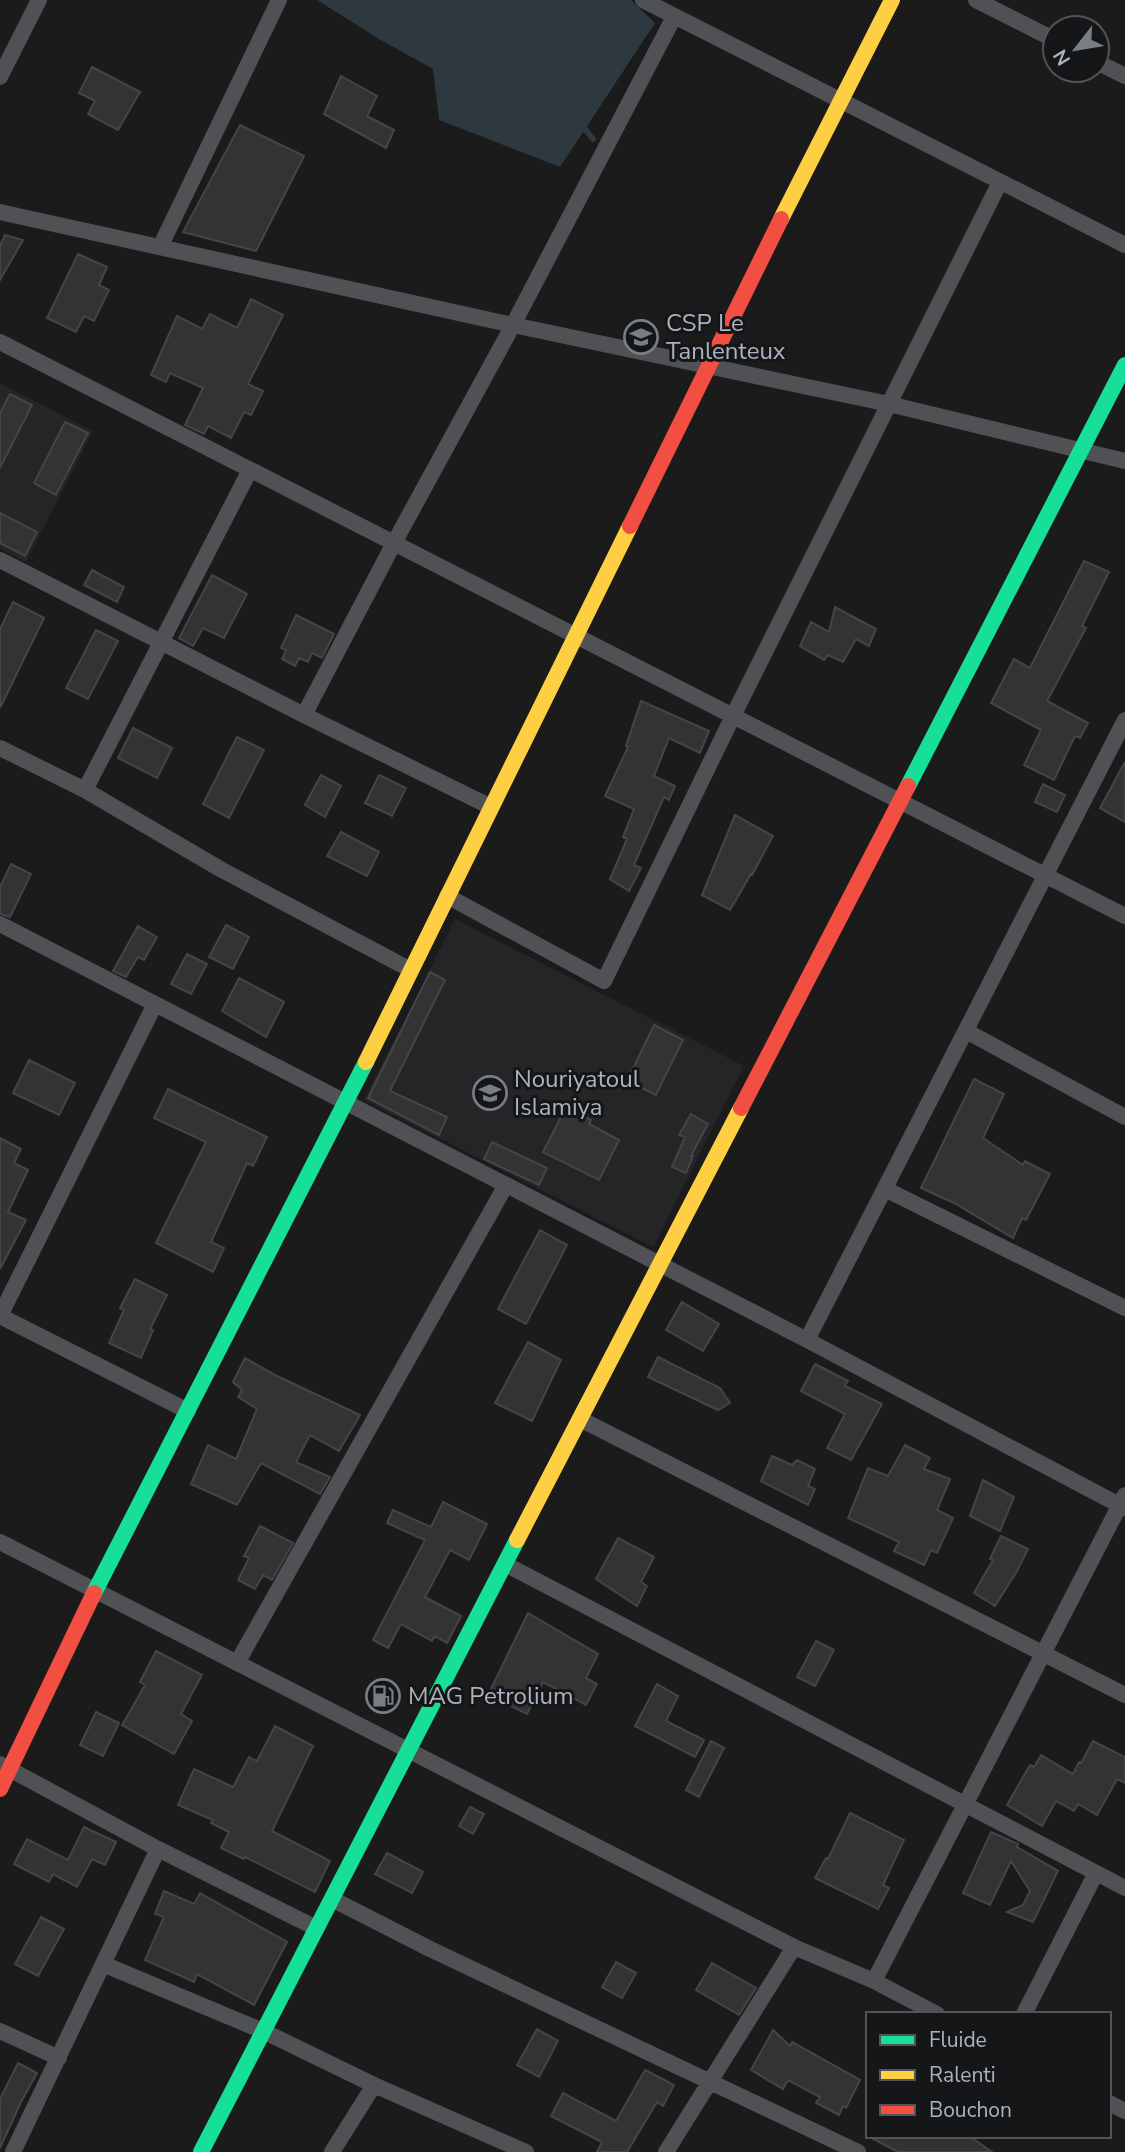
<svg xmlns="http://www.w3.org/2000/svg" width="1125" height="2152" viewBox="0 0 1125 2152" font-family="'Nunito Sans',sans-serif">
<rect width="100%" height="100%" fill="#1b1b1c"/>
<path fill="#252528" d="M 0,383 L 93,431 L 26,562 L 0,549 Z
M 455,919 L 744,1066 L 653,1247 L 364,1100 Z"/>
<path fill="#2d383f" d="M 317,0 L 631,0 L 655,23 L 560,167 L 439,120 L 433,69 L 379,39 Z"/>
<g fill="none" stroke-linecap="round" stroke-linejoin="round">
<path stroke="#2d383f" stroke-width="6" d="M 581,124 L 593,139"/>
</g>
<path fill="#333334" stroke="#444548" stroke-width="2" d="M 92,67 L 140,92 L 118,130 L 88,114 L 95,101 L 79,93 Z
M 341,76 L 377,96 L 367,116 L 394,130 L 386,148 L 324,114 Z
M 240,125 L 304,156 L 256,251 L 183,232 Z
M 5,235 L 23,240 L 0,280 L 0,246 Z
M 78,254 L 107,267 L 99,285 L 109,290 L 94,321 L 84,316 L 76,332 L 47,318 Z
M 251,299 L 283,315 L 248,384 L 263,391 L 251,415 L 244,412 L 231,438 L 208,426 L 204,434 L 185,425 L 203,388 L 170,373 L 166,382 L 151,375 L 177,316 L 202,329 L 210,314 L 237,328 Z
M 10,394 L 32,405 L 0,468 L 0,413 Z
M 65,422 L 88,433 L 56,495 L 34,483 Z
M 0,513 L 37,532 L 25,556 L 0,543 Z
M 1084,561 L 1109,572 L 1082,626 L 1086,628 L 1047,701 L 1088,723 L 1080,738 L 1075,736 L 1054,780 L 1024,765 L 1041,730 L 991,703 L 1014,659 L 1030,668 Z
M 92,570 L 124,587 L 117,602 L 84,585 Z
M 212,575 L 247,594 L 224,638 L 203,628 L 193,646 L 179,638 Z
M 13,602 L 44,618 L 0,708 L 0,629 Z
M 835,607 L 876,629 L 869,646 L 856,639 L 843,662 L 828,655 L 824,660 L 800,646 L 811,622 L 829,632 Z
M 296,615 L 334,634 L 322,658 L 312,653 L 308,662 L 299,658 L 295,666 L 282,659 L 286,650 L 281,648 Z
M 96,630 L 118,641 L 88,699 L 66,688 Z
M 641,701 L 709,731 L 700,753 L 669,738 L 654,776 L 675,786 L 669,800 L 664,797 L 634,865 L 641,868 L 629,891 L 610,879 L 627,839 L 623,837 L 634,809 L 605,796 L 628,747 L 626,746 Z
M 133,728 L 172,748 L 157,778 L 118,758 Z
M 237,737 L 264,750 L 229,818 L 203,804 Z
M 1125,762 L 1125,822 L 1100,808 Z
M 321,775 L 341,786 L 325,817 L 305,805 Z
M 379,775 L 406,788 L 392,816 L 365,803 Z
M 1043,784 L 1065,795 L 1057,812 L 1035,802 Z
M 735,815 L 773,836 L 752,875 L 751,874 L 730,910 L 702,895 Z
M 341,832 L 379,852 L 367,876 L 327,856 Z
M 11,864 L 31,874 L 10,917 L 0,914 L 0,887 Z
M 226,925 L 249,937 L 233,969 L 209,957 Z
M 138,926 L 157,937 L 144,960 L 138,957 L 126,977 L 113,971 Z
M 187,954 L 207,964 L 191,994 L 171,984 Z
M 430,972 L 445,980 L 390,1091 L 447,1117 L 439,1135 L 368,1098 Z
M 239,978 L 284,1002 L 266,1037 L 222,1011 Z
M 654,1025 L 683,1040 L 656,1095 L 627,1081 Z
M 29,1060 L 75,1083 L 59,1115 L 13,1093 Z
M 974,1079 L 1004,1094 L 983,1138 L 1023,1165 L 1025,1161 L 1050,1174 L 1026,1220 L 1022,1218 L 1013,1238 L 954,1203 L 921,1188 Z
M 168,1089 L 267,1137 L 253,1166 L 247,1163 L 211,1242 L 224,1248 L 213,1272 L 156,1243 L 206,1142 L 154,1118 Z
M 566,1107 L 591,1120 L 589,1124 L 619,1140 L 599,1180 L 543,1152 Z
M 691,1114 L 708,1124 L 691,1156 L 693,1156 L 686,1173 L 672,1167 L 685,1137 L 679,1135 Z
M 0,1138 L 21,1149 L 14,1163 L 28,1170 L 8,1212 L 26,1220 L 0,1269 Z
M 492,1142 L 547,1168 L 539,1185 L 484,1159 Z
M 540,1230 L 567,1245 L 526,1324 L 498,1309 Z
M 135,1279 L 167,1295 L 150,1329 L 153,1330 L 141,1358 L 109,1343 L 124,1310 L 120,1308 Z
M 682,1302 L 719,1324 L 703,1351 L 666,1330 Z
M 528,1342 L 561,1360 L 532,1421 L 495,1403 Z
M 658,1357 L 720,1388 L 730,1403 L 718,1410 L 648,1377 Z
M 245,1358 L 277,1376 L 360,1415 L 339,1451 L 310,1435 L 296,1462 L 330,1477 L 320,1494 L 261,1463 L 237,1505 L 191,1484 L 208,1445 L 236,1459 L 257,1409 L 238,1397 L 242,1390 L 233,1382 Z
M 815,1364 L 848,1381 L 845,1386 L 882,1404 L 851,1460 L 827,1448 L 845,1414 L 801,1391 Z
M 905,1445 L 930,1458 L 924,1469 L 950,1479 L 937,1510 L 953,1518 L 937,1553 L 931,1550 L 924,1565 L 894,1551 L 899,1542 L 848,1518 L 868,1468 L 888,1476 Z
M 772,1456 L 792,1465 L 797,1460 L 815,1469 L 808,1486 L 815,1489 L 808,1505 L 761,1481 Z
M 983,1480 L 1014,1497 L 1000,1531 L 970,1516 Z
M 443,1502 L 487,1524 L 469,1560 L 450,1550 L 425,1597 L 461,1616 L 447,1643 L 435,1636 L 432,1641 L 401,1624 L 388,1648 L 373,1640 L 425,1540 L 387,1523 L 393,1510 L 431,1527 Z
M 260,1526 L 293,1543 L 272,1580 L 263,1575 L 255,1589 L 238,1580 L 249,1558 L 244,1556 Z
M 1001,1536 L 1028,1549 L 1017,1571 L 995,1606 L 974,1593 L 993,1560 L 990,1559 Z
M 618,1538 L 654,1557 L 641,1582 L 647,1586 L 637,1606 L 596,1579 Z
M 528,1613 L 598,1654 L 586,1678 L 597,1684 L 586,1705 L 543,1682 L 527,1714 L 488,1695 Z
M 816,1641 L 834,1650 L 815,1686 L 797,1677 Z
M 156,1651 L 202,1675 L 181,1714 L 192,1721 L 174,1754 L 122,1725 L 145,1685 L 140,1682 Z
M 657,1684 L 678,1696 L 666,1721 L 704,1740 L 695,1757 L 635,1726 Z
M 96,1712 L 119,1723 L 103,1756 L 80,1745 Z
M 275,1726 L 313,1746 L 272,1831 L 330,1861 L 315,1892 L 245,1857 L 244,1859 L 221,1848 L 229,1832 L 211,1823 L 213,1820 L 178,1805 L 194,1769 L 233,1787 L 249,1757 L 257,1761 Z
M 711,1741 L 724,1748 L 699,1797 L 686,1790 Z
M 1093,1741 L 1125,1757 L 1125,1783 L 1117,1779 L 1097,1815 L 1078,1804 L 1074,1811 L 1056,1801 L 1042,1826 L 1007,1805 L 1030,1765 L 1034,1767 L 1041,1755 L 1073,1774 L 1079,1762 L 1081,1763 Z
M 470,1807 L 484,1814 L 473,1834 L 459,1826 Z
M 850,1813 L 904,1840 L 883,1885 L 889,1888 L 878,1909 L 815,1878 L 826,1858 L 828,1859 Z
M 84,1827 L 116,1842 L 105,1865 L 92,1859 L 77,1887 L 53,1874 L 49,1882 L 14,1864 L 27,1839 L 68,1860 Z
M 991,1832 L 1018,1844 L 1017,1847 L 1058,1871 L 1033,1922 L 1007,1912 L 1023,1905 L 1030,1891 L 1011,1861 L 990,1905 L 963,1893 Z
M 387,1853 L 423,1872 L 412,1893 L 375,1874 Z
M 164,1891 L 194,1904 L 200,1893 L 287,1942 L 254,2005 L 197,1974 L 194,1982 L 145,1960 L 164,1917 L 155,1914 Z
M 41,1917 L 64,1929 L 38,1976 L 15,1964 Z
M 616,1962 L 636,1973 L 622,1998 L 602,1987 Z
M 712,1963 L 756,1988 L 739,2015 L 696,1990 Z
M 537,2029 L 558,2041 L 539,2077 L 517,2065 Z
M 773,2030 L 790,2046 L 792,2042 L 860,2080 L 846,2108 L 843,2106 L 839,2115 L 816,2103 L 820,2097 L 788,2080 L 783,2089 L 751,2070 Z
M 18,2063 L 37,2073 L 21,2102 L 0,2148 L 0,2099 Z
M 645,2070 L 674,2085 L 663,2106 L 657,2102 L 627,2152 L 597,2152 L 602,2142 L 551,2116 L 563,2093 L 616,2121 Z
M 868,2136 L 969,2136 L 992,2152 L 898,2152 Z"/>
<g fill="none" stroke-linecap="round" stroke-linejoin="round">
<path stroke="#505155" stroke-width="16" d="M 643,0 L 1125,245
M 976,0 L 1055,40
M 1097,62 L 1125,76
M 0,77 L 39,0
M 0,212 L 513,325 L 889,404 L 1125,461
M 161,245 L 279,0
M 0,342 L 1125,916
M 0,560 L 304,715 L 491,807
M 304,715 L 394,543 L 513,325 L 674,17
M 0,748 L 85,790 L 222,870 L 411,970
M 85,790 L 250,470
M 447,896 L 604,981 L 733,716 L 1000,182
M 0,924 L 807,1340 L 1125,1508
M 966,1031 L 1125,1117
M 885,1189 L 1125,1308
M 0,1316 L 155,1004
M 0,1316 L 188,1411
M 807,1340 L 1125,720
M 580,1419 L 1125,1695
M 0,1542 L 794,1947 L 874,1981 L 937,2014
M 505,1564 L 1125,1888
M 237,1663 L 506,1185
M 0,1764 L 158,1849 L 316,1928
M 332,1899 L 430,1949 L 858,2152
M 103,1964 L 263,2031 L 374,2085 L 526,2152
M 874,1981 L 1125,1495
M 1024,2014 L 1096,1873
M 0,2031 L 59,2058
M 1109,2103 L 1125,2111
M 13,2152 L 158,1849
M 332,2152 L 374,2085
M 666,2152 L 794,1947"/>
<path stroke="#16e098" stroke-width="16" d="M 908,786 L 1125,365
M 94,1593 L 366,1062
M 201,2152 L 517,1540"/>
<path stroke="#ffcf43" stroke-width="16" d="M 781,219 L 892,0
M 366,1062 L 630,526
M 517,1540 L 741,1108"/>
<path stroke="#f24e42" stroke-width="16" d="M 630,526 L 781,219
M 741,1108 L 908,786
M 0,1789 L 94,1593"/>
</g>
<defs>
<g id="school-ring" transform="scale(1.75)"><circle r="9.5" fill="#151618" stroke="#797e85" stroke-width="1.5"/><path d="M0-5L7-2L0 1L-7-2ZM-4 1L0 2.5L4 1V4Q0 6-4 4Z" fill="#797e85"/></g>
<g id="fuel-ring" transform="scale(1.75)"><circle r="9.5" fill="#151618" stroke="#797e85" stroke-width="1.5"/><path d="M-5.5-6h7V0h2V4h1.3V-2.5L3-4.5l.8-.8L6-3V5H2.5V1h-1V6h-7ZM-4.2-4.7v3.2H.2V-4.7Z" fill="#797e85"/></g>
</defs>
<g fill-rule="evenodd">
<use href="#school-ring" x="641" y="337"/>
<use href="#school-ring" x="490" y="1093"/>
<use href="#fuel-ring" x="383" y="1696"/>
</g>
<g text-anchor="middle" stroke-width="6" stroke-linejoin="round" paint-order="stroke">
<g font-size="24" fill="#acb3be" stroke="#151618" text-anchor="start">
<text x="666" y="331">CSP Le<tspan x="666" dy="28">Tanlenteux</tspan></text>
<text x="514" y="1087">Nouriyatoul<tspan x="514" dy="28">Islamiya</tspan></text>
<text x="408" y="1704">MAG Petrolium</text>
</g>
</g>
<rect x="866" y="2012" width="245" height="126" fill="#151618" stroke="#51555a" stroke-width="2"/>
<rect x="880" y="2035" width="35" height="10" fill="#16e098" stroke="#51555a" stroke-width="2"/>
<text x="929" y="2047" font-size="21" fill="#acb3be">Fluide</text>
<rect x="880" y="2070" width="35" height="10" fill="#ffcf43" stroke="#51555a" stroke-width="2"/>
<text x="929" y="2082" font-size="21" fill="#acb3be">Ralenti</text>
<rect x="880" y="2105" width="35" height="10" fill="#f24e42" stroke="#51555a" stroke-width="2"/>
<text x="929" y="2117" font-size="21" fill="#acb3be">Bouchon</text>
<g transform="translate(1076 49) rotate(239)"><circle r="33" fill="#151618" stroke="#51555a" stroke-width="2"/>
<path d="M0-5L12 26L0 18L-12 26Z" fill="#797e85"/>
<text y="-10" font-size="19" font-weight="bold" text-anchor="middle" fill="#acb3be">N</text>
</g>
</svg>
